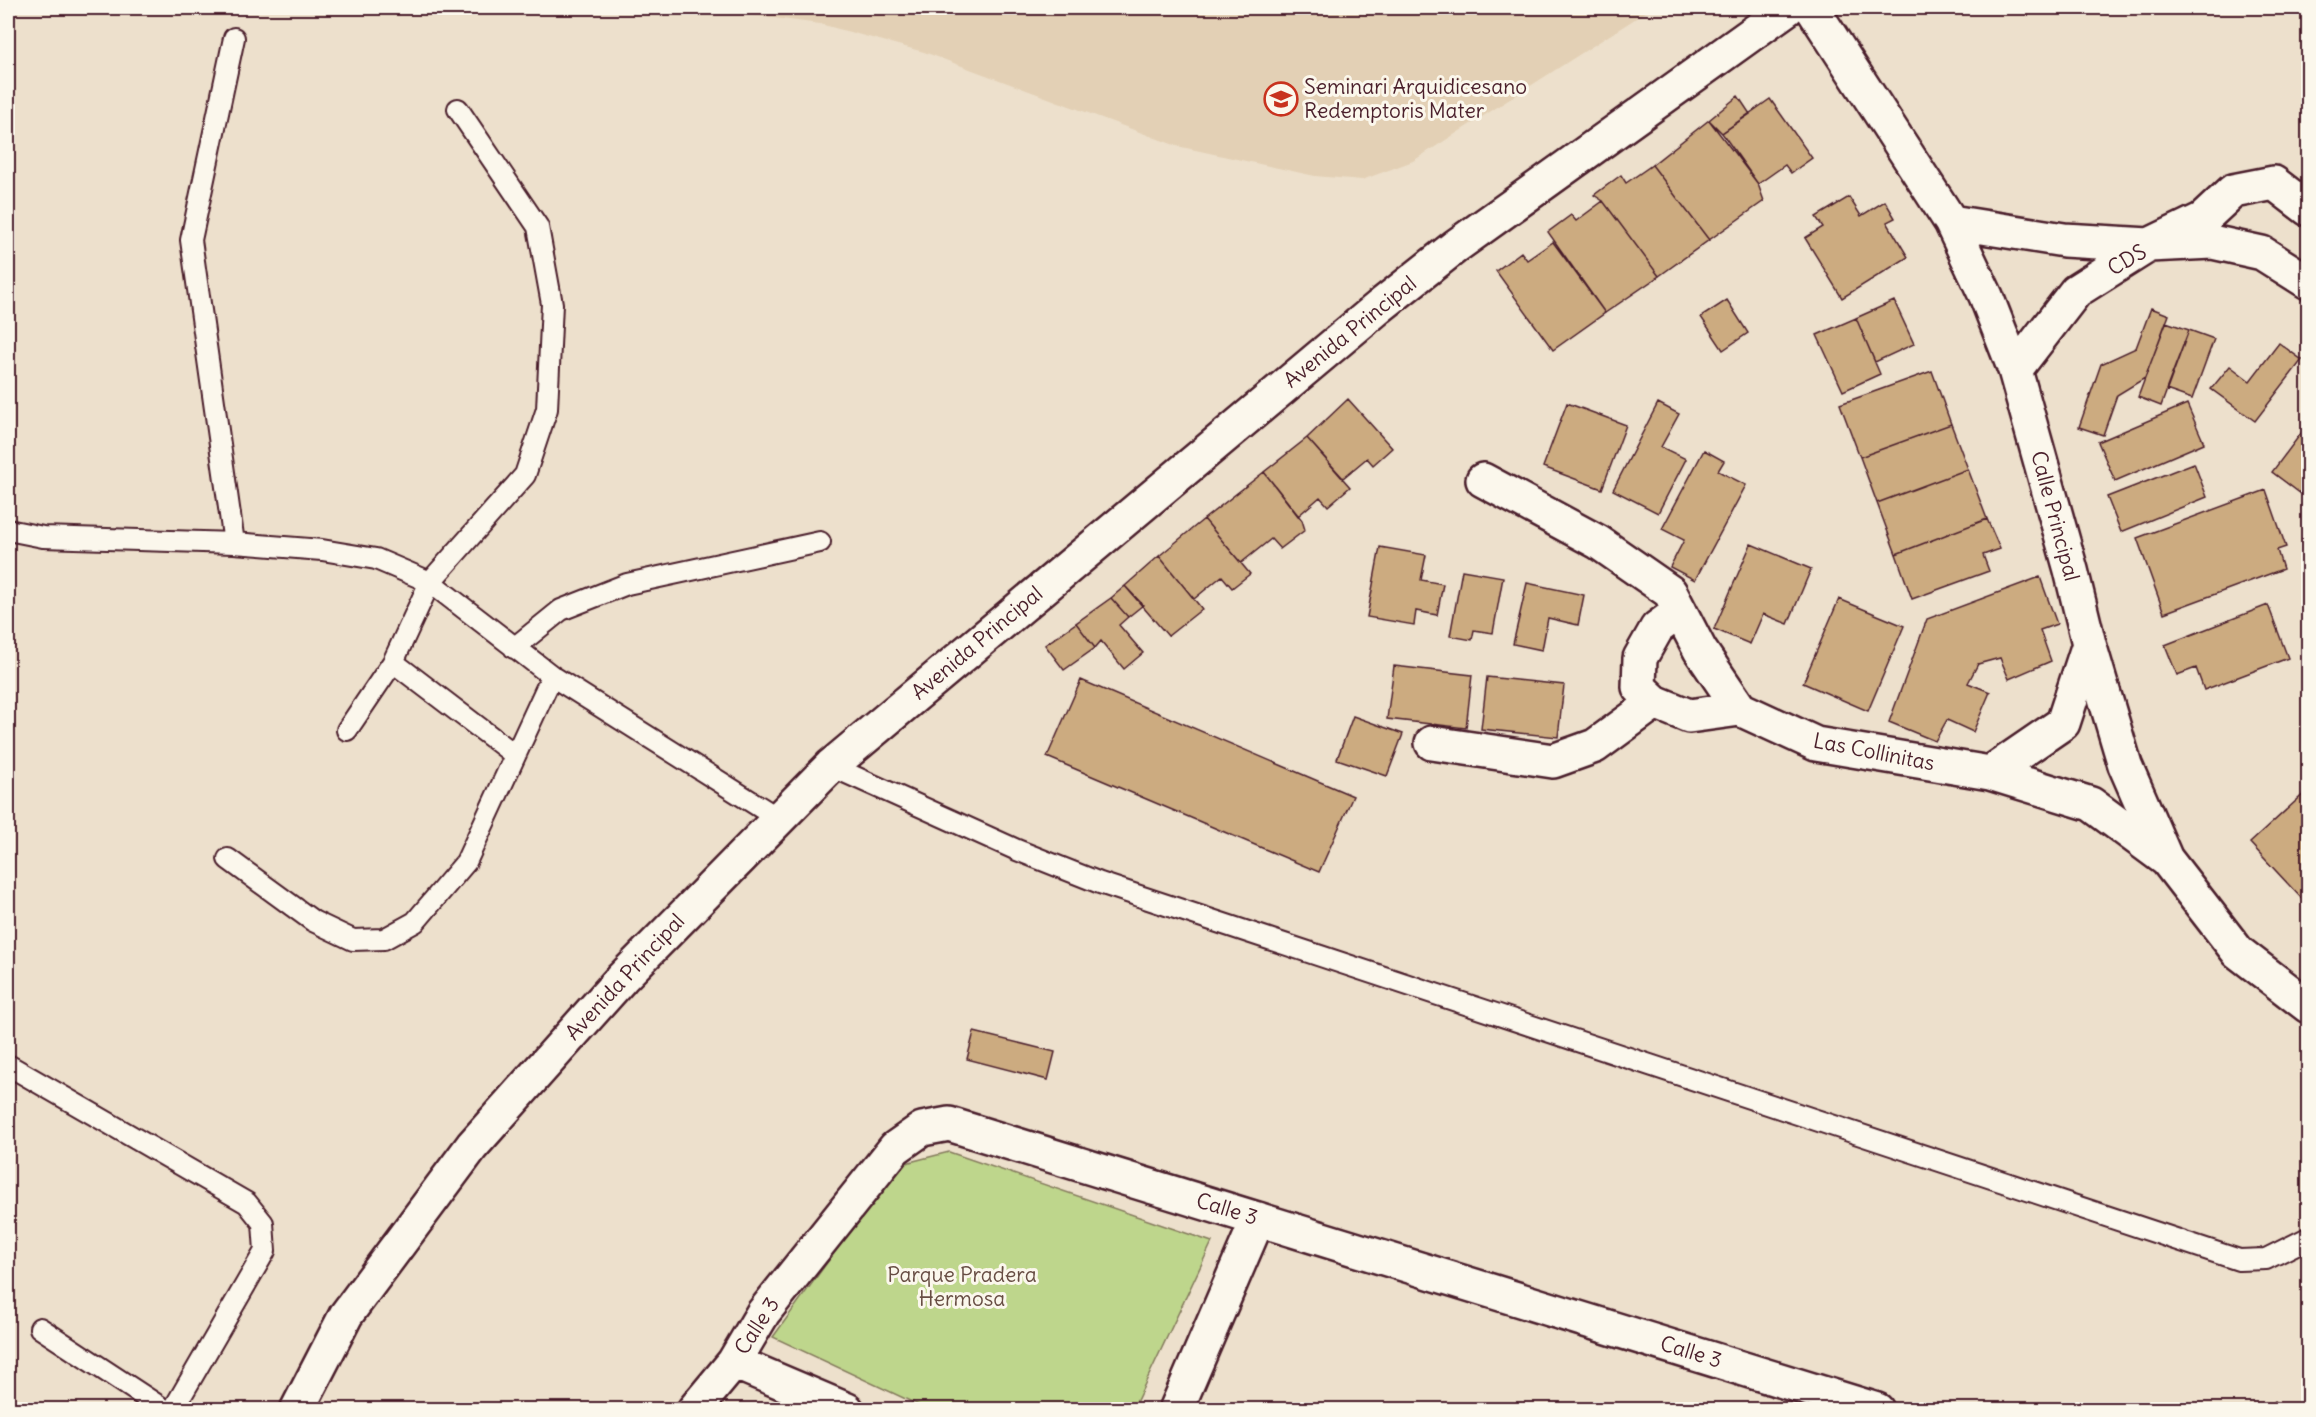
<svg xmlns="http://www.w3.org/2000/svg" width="2316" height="1417" viewBox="0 0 2316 1417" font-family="Delius,sans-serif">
<rect width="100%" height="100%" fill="#ede0cc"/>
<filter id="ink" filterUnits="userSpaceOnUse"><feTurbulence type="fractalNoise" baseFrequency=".0167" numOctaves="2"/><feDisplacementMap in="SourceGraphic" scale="12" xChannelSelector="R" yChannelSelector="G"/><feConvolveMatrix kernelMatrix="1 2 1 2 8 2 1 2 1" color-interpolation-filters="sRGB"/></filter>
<g filter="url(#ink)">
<path fill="#e3d0b5" d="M 698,8 L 1652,8 L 1413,161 L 1362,180 L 1315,176 L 1177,146 L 924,52 L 820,24 Z"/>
<path fill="#bed68c" stroke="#847a5c" stroke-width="1.5" d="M 949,1152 L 1212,1242 L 1133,1409 L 927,1409 L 773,1337 L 898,1165 Z"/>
<path fill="#ccab80" stroke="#4a1f2b" stroke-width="1.5" d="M 1738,96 L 1750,114 L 1722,133 L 1709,120 Z
M 1770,99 L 1812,158 L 1791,173 L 1785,165 L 1758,184 L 1722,133 Z
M 1709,120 L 1758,184 L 1764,201 L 1709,240 L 1652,165 Z
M 1652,165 L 1709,240 L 1659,276 L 1603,201 L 1594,195 L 1621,175 L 1626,183 Z
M 1849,197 L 1861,216 L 1885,201 L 1895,218 L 1887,222 L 1908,257 L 1842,298 L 1805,238 L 1823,227 L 1816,217 Z
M 1603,201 L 1659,276 L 1605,313 L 1548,232 L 1571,215 L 1576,221 Z
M 1553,242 L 1605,313 L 1553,350 L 1496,271 L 1521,252 L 1527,260 Z
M 1727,300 L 1748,333 L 1723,350 L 1701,317 Z
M 1894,301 L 1914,344 L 1875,362 L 1856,318 Z
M 2151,308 L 2169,315 L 2145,378 L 2117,395 L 2103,435 L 2079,427 L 2101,364 L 2136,348 Z
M 1856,318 L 1880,374 L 1843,391 L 1817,335 Z
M 2166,322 L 2189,330 L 2161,406 L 2138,397 Z
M 2189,330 L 2214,339 L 2192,399 L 2166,390 Z
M 2279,343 L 2302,360 L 2255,421 L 2211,389 L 2230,366 L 2250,381 Z
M 1932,371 L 1951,424 L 1860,457 L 1840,404 Z
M 1348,399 L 1392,448 L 1373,465 L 1367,458 L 1343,478 L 1307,438 Z
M 1567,403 L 1626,425 L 1602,489 L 1543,467 Z
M 1658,403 L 1679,414 L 1661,447 L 1686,459 L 1658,513 L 1613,490 Z
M 2187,404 L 2204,443 L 2115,481 L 2098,442 Z
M 1951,424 L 1968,469 L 1877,503 L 1860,457 Z
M 2308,424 L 2308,493 L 2305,497 L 2272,472 Z
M 1307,438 L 1350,487 L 1328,506 L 1320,497 L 1298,516 L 1264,472 Z
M 1704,450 L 1724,461 L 1718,471 L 1746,485 L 1695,580 L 1670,567 L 1684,540 L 1662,529 Z
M 2194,463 L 2207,497 L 2121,532 L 2107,497 Z
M 1968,469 L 1987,519 L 1896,554 L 1877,503 Z
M 1264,472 L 1302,520 L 1305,530 L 1280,549 L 1271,539 L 1241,563 L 1204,519 Z
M 2266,490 L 2286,547 L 2277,550 L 2283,569 L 2164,613 L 2137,538 Z
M 1204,519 L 1250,574 L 1232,588 L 1222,576 L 1194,599 L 1159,556 Z
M 1987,519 L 2000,549 L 1983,555 L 1989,571 L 1912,599 L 1896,554 Z
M 1751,544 L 1811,569 L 1788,624 L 1763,614 L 1750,644 L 1714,629 Z
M 1380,547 L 1426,555 L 1421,580 L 1443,584 L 1437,615 L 1416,611 L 1414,625 L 1367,617 Z
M 1159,556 L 1202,609 L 1168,636 L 1125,586 Z
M 1462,570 L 1503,577 L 1493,633 L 1474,630 L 1472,640 L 1450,636 Z
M 2040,577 L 2057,624 L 2040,630 L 2051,661 L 2009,679 L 2000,658 L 1978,664 L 1968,683 L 1990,692 L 1973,732 L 1947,720 L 1935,741 L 1889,722 L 1927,619 Z
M 1527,583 L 1584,595 L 1578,625 L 1548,618 L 1542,650 L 1513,644 Z
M 1125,586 L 1143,605 L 1128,617 L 1111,598 Z
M 1111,598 L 1128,617 L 1119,625 L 1143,653 L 1124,669 L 1101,641 L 1095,648 L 1076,623 Z
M 1839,599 L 1904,626 L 1868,711 L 1803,683 Z
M 2268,605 L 2288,658 L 2204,690 L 2196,668 L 2177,675 L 2165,645 Z
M 1076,623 L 1095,648 L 1064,670 L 1045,645 Z
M 1394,666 L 1472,675 L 1466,728 L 1387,719 Z
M 1487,677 L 1564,685 L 1558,737 L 1481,729 Z
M 1081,680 L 1353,796 L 1319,872 L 1047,757 Z
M 1353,716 L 1403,734 L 1387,776 L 1337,759 Z
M 2308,790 L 2308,893 L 2302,899 L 2250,843 Z
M 974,1032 L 1055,1052 L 1048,1080 L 967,1059 Z
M 2275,1401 L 2282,1410 L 2265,1410 Z"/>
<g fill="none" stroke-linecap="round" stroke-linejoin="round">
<g stroke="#4a1f2b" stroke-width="24">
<path id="lane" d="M 8,530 L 43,537 L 234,543 L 322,550 L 376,559 L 430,582 L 552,676 L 779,819
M 234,543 L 191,240 L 234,38
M 514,648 L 561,610 L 627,584 L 820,542
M 393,662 L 515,755
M 347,730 L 393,662 L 430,582 L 525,475 L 547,409 L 552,304 L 538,227 L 458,109
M 831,766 L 1017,850 L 1100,883 L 2239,1260 L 2266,1259 L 2308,1238
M 228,859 L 313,921 L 353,940 L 384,939 L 415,922 L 466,862 L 552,676
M 8,1065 L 247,1203 L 263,1223 L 265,1251 L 173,1410
M 40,1328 L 165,1410"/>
</g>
<g stroke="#4a1f2b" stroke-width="38">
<path id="street" d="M 1812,8 L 1951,222 L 1986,296 L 2015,370 L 2071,570 L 2089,644 L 2125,765 L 2166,859 L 2238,952 L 2308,1006
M 1951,222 L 2064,240 L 2149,245 L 2203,219 L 2233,191 L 2274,183 L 2308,209
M 2015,370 L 2076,291 L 2149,245 L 2212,242 L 2262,253 L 2308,282
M 1483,480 L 1598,542 L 1670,592 L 1700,650 L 1740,709 L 1816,744 L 1990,773 L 2091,804 L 2164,858
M 1680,611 L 1657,628 L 1640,658 L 1639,687 L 1655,702 L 1689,716 L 1740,709
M 1432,743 L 1553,761 L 1595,746 L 1655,702
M 1990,773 L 2063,723 L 2089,644
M 734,1362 L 847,1410
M 297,1410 L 346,1315 L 472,1146 L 622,978 L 831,766 L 1379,307 L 1456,246 L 1788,8
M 694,1410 L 734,1362 L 763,1313 L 895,1148 L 922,1129 L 949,1124 L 1877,1410
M 1176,1410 L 1258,1219"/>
</g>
<use href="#lane" stroke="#fbf7ec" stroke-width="20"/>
<use href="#street" stroke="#fbf7ec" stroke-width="33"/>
</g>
</g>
<defs>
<g id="school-ring" transform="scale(1.725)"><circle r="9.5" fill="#fbf7ec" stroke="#c8321e" stroke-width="1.5"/><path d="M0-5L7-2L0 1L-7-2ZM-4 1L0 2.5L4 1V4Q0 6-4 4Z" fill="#c8321e"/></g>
</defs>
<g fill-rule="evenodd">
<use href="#school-ring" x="1281" y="99"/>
</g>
<g text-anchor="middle" stroke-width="6" stroke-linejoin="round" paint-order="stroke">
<g font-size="21" fill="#4a1f2b" stroke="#fbf7ec" text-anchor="start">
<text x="1304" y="94">Seminari Arquidicesano<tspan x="1304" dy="24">Redemptoris Mater</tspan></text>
</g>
<g font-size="21" fill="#4a1f2b" stroke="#fbf7ec">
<text transform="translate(2127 260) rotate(-30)" y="7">CDS</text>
<text transform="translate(1350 332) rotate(-39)" y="7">Avenida Principal</text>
<text transform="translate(2055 516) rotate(75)" y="7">Calle Principal</text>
<text transform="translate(977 643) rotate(-40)" y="7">Avenida Principal</text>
<text transform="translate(1874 752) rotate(11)" y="7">Las Collinitas</text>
<text transform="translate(625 977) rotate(-47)" y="7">Avenida Principal</text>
<text transform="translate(1227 1209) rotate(17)" y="7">Calle 3</text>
<text transform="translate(757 1326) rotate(-57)" y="7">Calle 3</text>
<text transform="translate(1691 1352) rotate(17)" y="7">Calle 3</text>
</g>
<g font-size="21" fill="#674d43" stroke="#fbf7ec">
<text x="962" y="1282">Parque Pradera<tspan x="962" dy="24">Hermosa</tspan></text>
</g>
</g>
<rect width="2316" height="1417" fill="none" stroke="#fbf7ec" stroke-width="30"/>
<rect x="15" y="15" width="2286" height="1387" fill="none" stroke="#4a1f2b" stroke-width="2" filter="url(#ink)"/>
</svg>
